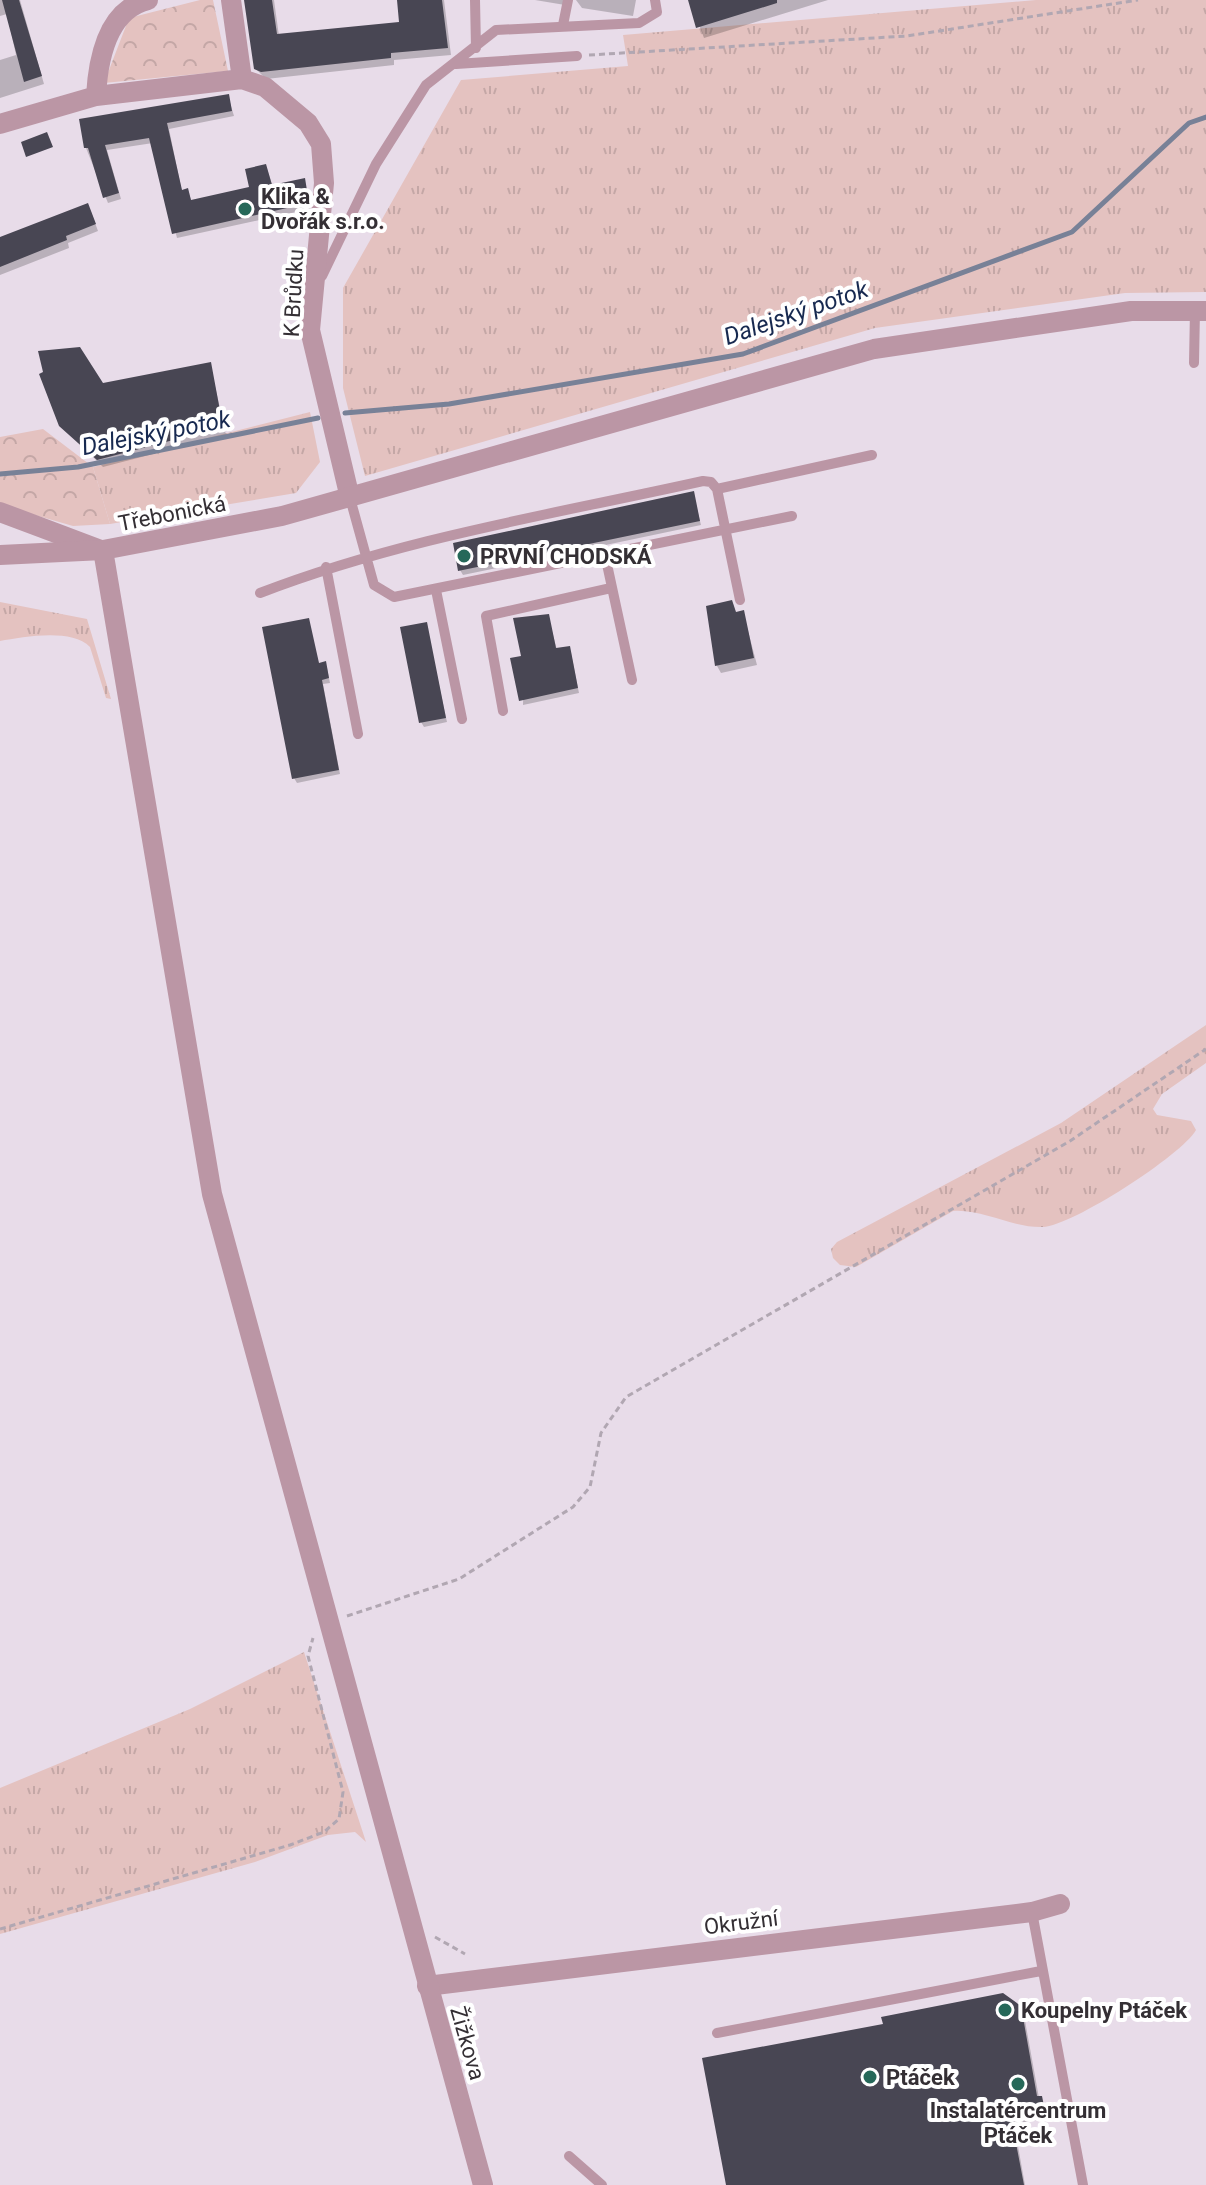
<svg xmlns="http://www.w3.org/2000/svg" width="1206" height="2185" viewBox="0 0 1206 2185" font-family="Roboto,sans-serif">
<defs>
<pattern id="grass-tufts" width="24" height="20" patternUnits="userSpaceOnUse" patternTransform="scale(2)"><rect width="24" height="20" fill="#e4c2c0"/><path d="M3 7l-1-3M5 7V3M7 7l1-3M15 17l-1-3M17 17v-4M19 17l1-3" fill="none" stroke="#c4a7a6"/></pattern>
<pattern id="forest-crowns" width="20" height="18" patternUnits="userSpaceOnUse" patternTransform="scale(2)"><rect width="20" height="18" fill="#e4c2c0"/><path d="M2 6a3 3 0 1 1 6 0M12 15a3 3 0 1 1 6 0" fill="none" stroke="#c4a7a6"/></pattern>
</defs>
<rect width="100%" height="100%" fill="#e8dce9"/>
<path fill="url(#grass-tufts)" d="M 1036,0 L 1206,0 L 1206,292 L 1125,293 L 875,328 L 365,476 L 343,388 L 343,288 L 461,80 L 628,66 L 623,35 Z
M 310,412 L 320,462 L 296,493 L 110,524 L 93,467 Z
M 0,602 L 87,619 L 111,699 L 106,698 L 90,647 C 71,628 24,637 0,641 Z
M 1206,1025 L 1206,1063 L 1162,1094 L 1153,1109 L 1157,1115 L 1191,1121 L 1196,1130 C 1182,1155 1072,1226 1043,1227 C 1012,1228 983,1209 953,1211 L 856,1267 L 840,1265 L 833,1258 L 831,1249 L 837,1242 L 1061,1123 Z
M 304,1652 L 366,1842 L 355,1832 L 328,1835 L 255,1862 L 0,1934 L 0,1788 L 190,1709 Z"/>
<path fill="url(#forest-crowns)" d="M 200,0 L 213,0 L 228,71 L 104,83 L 129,18 Z
M 43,429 L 93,467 L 110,524 L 73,526 L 14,509 L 0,517 L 0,437 Z"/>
<path fill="#0003" d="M 0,0 L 20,0 L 44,84 L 0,98 L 0,60 L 16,55 L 7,14 L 0,16 Z
M 246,0 L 274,0 L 279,36 L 401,24 L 399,0 L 444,0 L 451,55 L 394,60 L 394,65 L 266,79 L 256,69 Z
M 535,0 L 571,0 L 565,5 Z
M 576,0 L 636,0 L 633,16 L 582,8 Z
M 690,0 L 828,0 L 704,38 Z
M 228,96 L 234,116 L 169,129 L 182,192 L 187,190 L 192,202 L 251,188 L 266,166 L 273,187 L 304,181 L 310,209 L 177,238 L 153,143 L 107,150 L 121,199 L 108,203 L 86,148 Z
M 91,212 L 98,231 L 68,243 L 69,248 L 0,275 L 0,240 Z
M 210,364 L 226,435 L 103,467 L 61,425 L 102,385 Z
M 693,493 L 701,525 L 463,575 L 460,570 Z
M 743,612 L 757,665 L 721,673 L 717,666 L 736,614 Z
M 548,616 L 557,650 L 571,653 L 579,693 L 523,705 L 524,658 Z
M 308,620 L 319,665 L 327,668 L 330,683 L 323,684 L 340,774 L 297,783 L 294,778 Z
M 426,624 L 447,722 L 424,727 L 421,722 Z
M 1019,2007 L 1024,2015 L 1039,2098 L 1045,2105 L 1047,2118 L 1014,2124 L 1025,2185 L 728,2185 Z"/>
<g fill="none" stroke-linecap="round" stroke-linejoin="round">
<path stroke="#788197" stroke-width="5" d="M 345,413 L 449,404 L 743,354 L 1072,232 L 1189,123 L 1206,117
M 0,474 L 78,467 L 318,418"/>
</g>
<path fill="#484653" d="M 2,0 L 19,0 L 42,76 L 24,82 Z
M 244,0 L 272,0 L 277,34 L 399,22 L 397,0 L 442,0 L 448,48 L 391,53 L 391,58 L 261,72 L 254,69 Z
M 688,0 L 777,0 L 777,3 L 696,28 Z
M 229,94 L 232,111 L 167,123 L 182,190 L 188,188 L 191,200 L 249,187 L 245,169 L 266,164 L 272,185 L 305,178 L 309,203 L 172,234 L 149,138 L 105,145 L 119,193 L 103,198 L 88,148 L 84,148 L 79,119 Z
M 47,132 L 53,147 L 26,157 L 21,142 Z
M 88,203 L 96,224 L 66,236 L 67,240 L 0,267 L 0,237 Z
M 80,347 L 103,383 L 211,362 L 223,427 L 97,460 L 59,426 L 39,374 L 43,372 L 38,351 Z
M 694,491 L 700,521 L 458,571 L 453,543 Z
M 732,600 L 736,612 L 744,610 L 754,658 L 715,666 L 706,606 Z
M 549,614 L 556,648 L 570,646 L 578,688 L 519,701 L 510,658 L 521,656 L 513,618 Z
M 309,618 L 319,663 L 326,661 L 329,678 L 322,680 L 339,770 L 292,779 L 262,627 Z
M 427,622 L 446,718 L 419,723 L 400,627 Z
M 1003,1993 L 1021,2006 L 1037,2096 L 1042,2096 L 1045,2111 L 1011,2117 L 1024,2185 L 726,2185 L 702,2058 L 883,2024 L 881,2017 Z"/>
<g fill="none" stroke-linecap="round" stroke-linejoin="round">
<path stroke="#b1a7b2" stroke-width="3" stroke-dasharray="6 4" stroke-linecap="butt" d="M 589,55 L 907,36 L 1138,0
M 347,1616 L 459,1579 L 573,1507 L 590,1487 L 601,1433 L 626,1397 L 1070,1141 L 1206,1049
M 0,1929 L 290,1845 L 324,1832 L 339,1819 L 343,1792 L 308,1656 L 313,1638
M 435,1937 L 465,1954"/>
<path stroke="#bb96a5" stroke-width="10" d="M 475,0 L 476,48
M 563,25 L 568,0
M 456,64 L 577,56
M 322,276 L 376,164 L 426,85 L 496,30 L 639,23 L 657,12 L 655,0
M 1194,363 L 1195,310
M 350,498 L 374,585 L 394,597 L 792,516
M 605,555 L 632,680
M 326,567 L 358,734
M 436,590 L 462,719
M 260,593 C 402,538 555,514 703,481 L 711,482 L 717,489
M 740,600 L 717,489 L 872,455
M 503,711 L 486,616 L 611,588
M 1032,1912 L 1083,2185
M 717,2033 L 1041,1971
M 569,2156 L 602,2185"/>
<path stroke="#bb96a5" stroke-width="20" d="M 231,0 L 242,79
M 96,96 C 98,60 107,10 148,0
M 0,124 L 96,96 L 242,79 L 265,87 L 308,123 L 321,144 L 324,183 L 310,330 L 350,498
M 0,512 L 101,550
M 427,1986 L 1032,1912 L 1060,1904"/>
<path stroke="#bb96a5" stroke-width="20" d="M 103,550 L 212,1194 L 483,2185
M 0,555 L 103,550 L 282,516 L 874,349 L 1131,311 L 1206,311"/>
</g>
<g fill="#266859" stroke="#fff" stroke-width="3">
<circle cx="245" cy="209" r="8"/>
<circle cx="464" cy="556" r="8"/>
<circle cx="1005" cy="2010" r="8"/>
<circle cx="870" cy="2077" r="8"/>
<circle cx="1018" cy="2084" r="8"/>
</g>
<g text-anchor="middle" stroke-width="8" stroke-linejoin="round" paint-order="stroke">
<g font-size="22" font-weight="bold" fill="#342f34" stroke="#fff" text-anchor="start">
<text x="261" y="204">Klika &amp;<tspan x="261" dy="25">Dvořák s.r.o.</tspan></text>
<text x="480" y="564">PRVNÍ CHODSKÁ</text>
<text x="1021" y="2018">Koupelny Ptáček</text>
<text x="886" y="2085">Ptáček</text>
<text x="1018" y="2118" text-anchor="middle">Instalatércentrum<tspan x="1018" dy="25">Ptáček</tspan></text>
</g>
<g font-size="22" fill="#342f34" stroke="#fff">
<text transform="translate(293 293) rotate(-87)" y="8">K Brůdku</text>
<text transform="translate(172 513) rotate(-11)" y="8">Třebonická</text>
<text transform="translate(741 1922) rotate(-7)" y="8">Okružní</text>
<text transform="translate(468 2043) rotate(74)" y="8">Žižkova</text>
</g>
<g font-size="24" font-style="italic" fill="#172950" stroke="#fff">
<text transform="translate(796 313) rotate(-19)" y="8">Dalejský potok</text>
<text transform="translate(156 433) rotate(-11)" y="8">Dalejský potok</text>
</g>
</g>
</svg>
